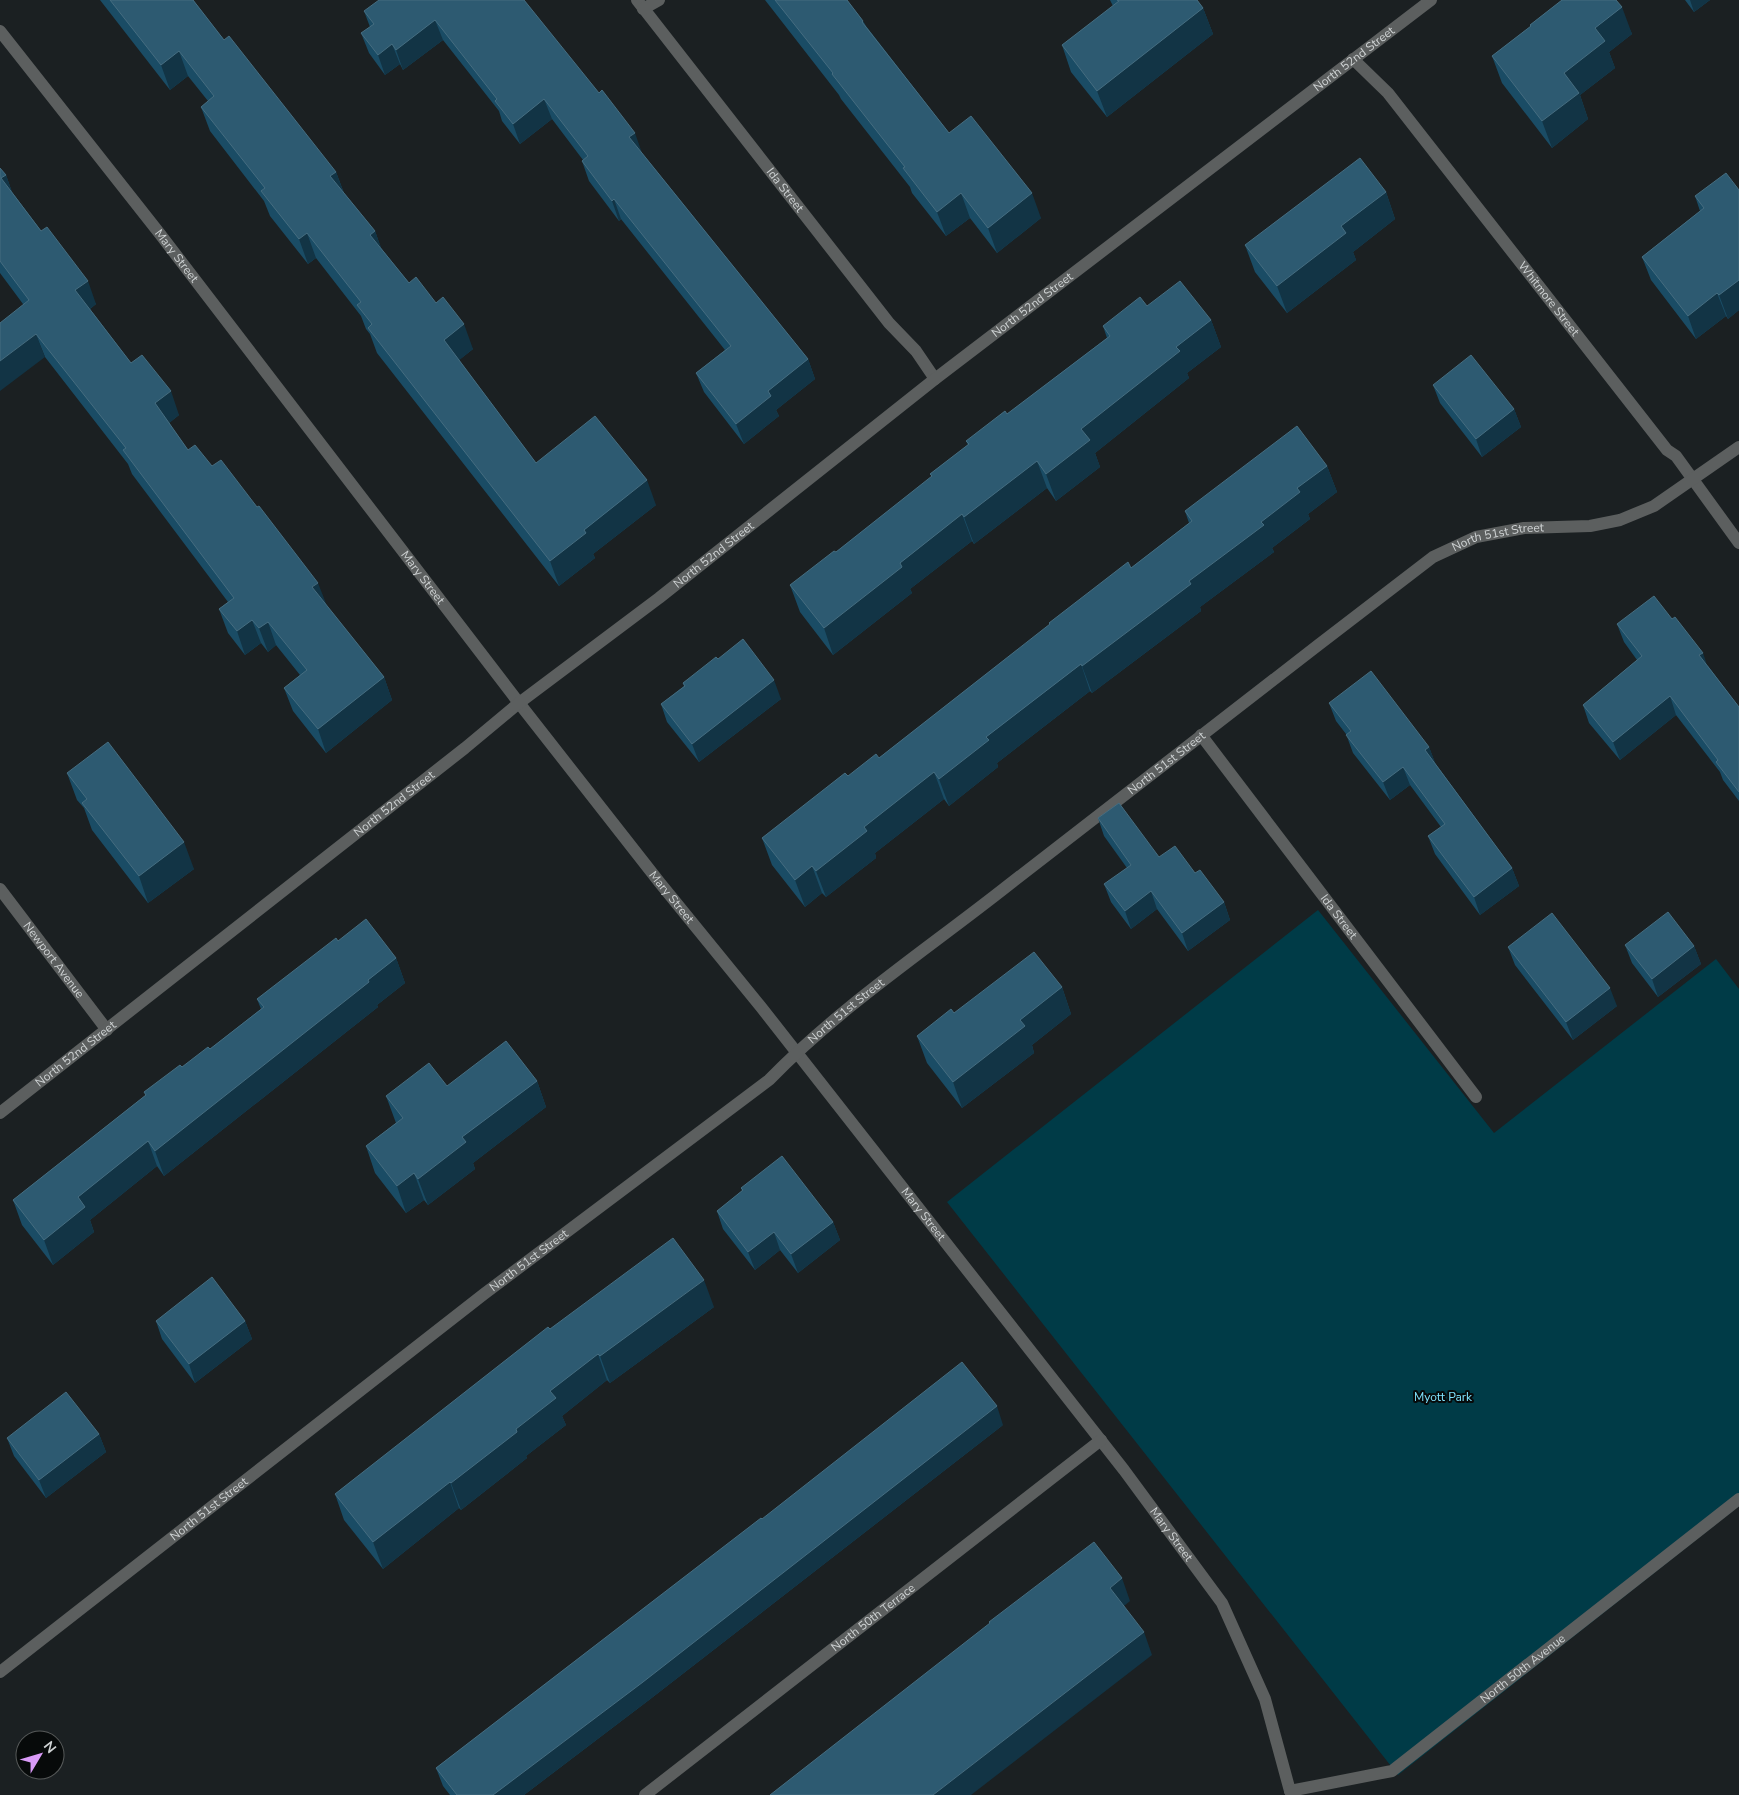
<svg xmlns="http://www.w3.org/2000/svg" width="1739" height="1795" viewBox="0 0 1739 1795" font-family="'Nunito Sans',sans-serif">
<rect width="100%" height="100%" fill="#1b2022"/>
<path fill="#003b47" d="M 1318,910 L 1494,1133 L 1716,959 L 1739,989 L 1739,1506 L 1398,1775 L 947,1202 Z"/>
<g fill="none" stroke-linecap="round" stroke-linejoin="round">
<g stroke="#5c5f5f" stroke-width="12">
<path id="s1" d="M 637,0 L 889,323 L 916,351 L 935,379"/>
<path d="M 643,9 L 659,0"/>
<path id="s2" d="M 0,31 L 160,234 L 519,703 L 660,883 L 761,1007 L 1124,1470 L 1222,1603 L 1265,1699 L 1290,1791"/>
<path id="s3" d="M 1353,59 L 1388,93 L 1667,450 L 1676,456 L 1739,543"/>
<path id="s4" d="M 1201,735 L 1476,1097"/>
<path id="s5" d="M 0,889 L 107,1030"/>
<path id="s6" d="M 0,1113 L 465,748 L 519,703 L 659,598 L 935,379 L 1431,0"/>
<path id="s7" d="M 0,1672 L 484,1294 L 769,1080 C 840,1007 926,950 1006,887 C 1149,777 1290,666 1433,557 L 1476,537 L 1524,528 L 1590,526 L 1620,520 L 1654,506 L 1739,447"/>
<path id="s8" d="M 1290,1791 L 1392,1771 L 1739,1499"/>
<path id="s9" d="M 645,1795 L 1101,1440"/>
</g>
</g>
<path fill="#1a4c65" d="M 100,0 L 193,0 L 224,40 L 336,172 L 344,193 L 375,231 L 381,248 L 409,283 L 436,303 L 473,349 L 459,360 L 536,463 L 656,505 L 593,554 L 595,558 L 559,586 L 377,353 L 370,334 L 366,329 L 361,316 L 316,258 L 308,264 L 270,216 L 264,201 L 210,131 L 201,107 L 208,101 L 188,76 L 170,90 Z
M 524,0 L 642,153 L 808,359 L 815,379 L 776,410 L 779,416 L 744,444 L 704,392 L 696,373 L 725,350 L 621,219 L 619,221 L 589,181 L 582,161 L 583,160 L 552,119 L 520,144 L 502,121 L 499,111 L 443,40 L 403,70 L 400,64 L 385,75 L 369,53 L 361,33 L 370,27 L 364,11 Z
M 765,0 L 847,0 L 863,21 L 866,26 L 949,133 L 1041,218 L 997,253 L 970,218 L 946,236 L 912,193 L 910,187 L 841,99 L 839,95 Z
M 1110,0 L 1197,0 L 1203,8 L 1213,34 L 1107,117 L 1071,72 L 1062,45 L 1113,6 Z
M 1561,0 L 1616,0 L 1632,34 L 1609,52 L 1615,68 L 1580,95 L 1588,119 L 1552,148 L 1502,83 L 1492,56 L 1530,27 L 1530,25 L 1561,1 Z
M 1685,0 L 1710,0 L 1694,12 Z
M 0,168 L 6,175 L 12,192 L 96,304 L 90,309 L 131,363 L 179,415 L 169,423 L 188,450 L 212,466 L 326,605 L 384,677 L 392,700 L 326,753 L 293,711 L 284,688 L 300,675 L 276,645 L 268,652 L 261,643 L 245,655 L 228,633 L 219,609 L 228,602 L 132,474 L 128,464 L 45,357 L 23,304 L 0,273 Z
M 1739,190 L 1739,310 L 1728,319 L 1726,316 L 1696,339 L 1651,280 L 1642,257 L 1700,211 L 1695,196 Z
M 1386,192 L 1395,219 L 1353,252 L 1356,260 L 1287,313 L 1255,272 L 1245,245 Z
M 1147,306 L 1211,320 L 1221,347 L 1187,373 L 1189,378 L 1095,453 L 1100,467 L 1056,501 L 1047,488 L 974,544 L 972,541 L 910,589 L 912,593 L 833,655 L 800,612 L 790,585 L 836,552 L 932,477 L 930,474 L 968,445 L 966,441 L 1007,414 L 1107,338 L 1103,326 Z
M 1433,385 L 1514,409 L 1521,427 L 1482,457 L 1440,403 Z
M 1327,466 L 1337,492 L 1308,514 L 1310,519 L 1272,548 L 1274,552 L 1200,607 L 1201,611 L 1092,693 L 1090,691 L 997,763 L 998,767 L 949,806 L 944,799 L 875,853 L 876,858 L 826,897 L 822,893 L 805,907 L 772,865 L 762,838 L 848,776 L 879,758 L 1050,625 L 1049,623 L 1131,568 L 1189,523 L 1185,511 Z
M 1617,624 L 1708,666 L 1739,707 L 1739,801 L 1723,780 L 1720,772 L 1676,715 L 1620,760 L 1589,723 L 1583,705 L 1637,660 L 1624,642 Z
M 718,659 L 781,699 L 699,762 L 667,722 L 661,704 L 684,686 L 683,683 Z
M 1329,703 L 1429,747 L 1435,763 L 1512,868 L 1519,886 L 1480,915 L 1435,854 L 1428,836 L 1441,827 L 1410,785 L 1390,800 L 1353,753 L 1346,734 L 1336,721 Z
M 67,773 L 194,869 L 148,903 L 92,830 L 84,808 L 77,800 Z
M 1098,818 L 1159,857 L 1195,873 L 1224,902 L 1230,920 L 1188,951 L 1157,909 L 1131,929 L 1111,902 L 1104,884 L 1127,868 L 1104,836 Z
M 338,941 L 396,958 L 405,983 L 377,1005 L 378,1007 L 164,1176 L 157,1166 L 90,1220 L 94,1232 L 53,1265 L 22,1225 L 13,1200 L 146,1095 L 144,1092 L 210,1049 L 261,1009 L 257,999 Z
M 1625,945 L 1694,946 L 1701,964 L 1658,997 L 1632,963 Z
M 1508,947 L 1617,1006 L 1573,1040 L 1515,965 Z
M 1062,987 L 1071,1014 L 1032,1045 L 1034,1053 L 962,1108 L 927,1063 L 917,1036 L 954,1013 Z
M 537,1081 L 546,1107 L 473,1163 L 475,1169 L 428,1205 L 424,1200 L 406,1213 L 375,1173 L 366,1146 L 396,1123 L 386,1096 L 447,1086 Z
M 741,1188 L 833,1222 L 840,1240 L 798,1273 L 780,1250 L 755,1270 L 723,1229 L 717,1211 L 742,1191 Z
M 714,1307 L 610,1383 L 607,1380 L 562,1416 L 566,1425 L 526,1456 L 527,1458 L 461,1510 L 459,1508 L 383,1569 L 344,1520 L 335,1494 L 550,1329 Z
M 156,1321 L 245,1321 L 252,1339 L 195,1383 L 162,1339 Z
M 1003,1425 L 649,1700 L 524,1795 L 450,1795 L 443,1786 L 436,1768 L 762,1519 Z
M 99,1434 L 106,1452 L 46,1498 L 14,1456 L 7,1438 Z"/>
<path fill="#123445" d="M 1690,0 L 1710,0 L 1694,12 Z
M 1622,7 L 1632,34 L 1609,52 L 1615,68 L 1580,95 L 1588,119 L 1552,148 L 1542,121 L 1564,73 L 1595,28 Z
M 1203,8 L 1213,34 L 1107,117 L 1097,91 Z
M 435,20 L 443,40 L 403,70 L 396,50 Z
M 392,44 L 400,64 L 385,75 L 378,55 Z
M 179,51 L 188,76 L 170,90 L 161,65 Z
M 544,99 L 552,119 L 520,144 L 513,124 Z
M 635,133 L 642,153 L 636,157 L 629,137 Z
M 336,172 L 345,196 L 330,176 Z
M 6,175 L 14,198 L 1,178 Z
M 1386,192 L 1395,219 L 1353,252 L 1356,260 L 1287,313 L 1277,286 L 1341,226 Z
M 961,193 L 970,218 L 946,236 L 937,212 Z
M 1032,193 L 1041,218 L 997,253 L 988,228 Z
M 614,199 L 621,219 L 619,221 L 612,201 Z
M 375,231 L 384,256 L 370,235 Z
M 307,233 L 316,258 L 308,264 L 299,239 Z
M 1739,280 L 1739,310 L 1728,319 L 1719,295 Z
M 88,281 L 96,304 L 84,314 L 75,290 Z
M 1717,293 L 1726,316 L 1696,339 L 1688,316 Z
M 1211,320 L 1221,347 L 1187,373 L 1189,378 L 1095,453 L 1100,467 L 1056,501 L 1046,474 L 1081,429 L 1176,347 Z
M 464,324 L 473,349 L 453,365 L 444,340 Z
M 36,334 L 45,357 L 0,391 L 0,361 Z
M 808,359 L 815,379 L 776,410 L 779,416 L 744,444 L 736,424 L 768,391 Z
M 171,391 L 179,415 L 164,427 L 155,403 Z
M 1514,409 L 1521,427 L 1482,457 L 1476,439 Z
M 1037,461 L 1047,488 L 974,544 L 964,517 Z
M 1327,466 L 1337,492 L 1308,514 L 1310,519 L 1272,548 L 1274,552 L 1200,607 L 1201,611 L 1092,693 L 1082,666 L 1189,581 L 1297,488 Z
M 647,480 L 656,505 L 593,554 L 595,558 L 559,586 L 550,561 L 584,530 Z
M 962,514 L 972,541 L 910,589 L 912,593 L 833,655 L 824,628 L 900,563 Z
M 318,583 L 327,606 L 312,587 Z
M 252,620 L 261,643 L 245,655 L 237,631 Z
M 268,622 L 276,645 L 268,652 L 259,628 Z
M 1703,653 L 1709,671 L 1699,655 Z
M 1081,664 L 1090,691 L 997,763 L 998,767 L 949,806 L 939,779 L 986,737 Z
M 384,677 L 392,700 L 326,753 L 318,729 Z
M 774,680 L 781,699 L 699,762 L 692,744 Z
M 1670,696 L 1676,715 L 1620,760 L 1613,742 Z
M 1429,747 L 1436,765 L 1425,750 Z
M 1403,767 L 1410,785 L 1390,800 L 1383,782 Z
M 934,772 L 944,799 L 875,853 L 876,858 L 826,897 L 816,871 L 864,827 Z
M 184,842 L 194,869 L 148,903 L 139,876 Z
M 812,866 L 822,893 L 805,907 L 795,880 Z
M 1512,868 L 1519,886 L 1480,915 L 1474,897 Z
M 1151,891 L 1157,909 L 1131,929 L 1125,911 Z
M 1224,902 L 1230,920 L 1188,951 L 1182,933 Z
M 1694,946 L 1701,964 L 1658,997 L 1652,979 Z
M 396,958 L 405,983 L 377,1005 L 378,1007 L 164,1176 L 155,1151 Z
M 1062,987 L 1071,1014 L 1032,1045 L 1034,1053 L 962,1108 L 953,1082 L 1020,1020 Z
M 1610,988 L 1617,1006 L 1573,1040 L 1566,1022 Z
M 537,1081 L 546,1107 L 473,1163 L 475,1169 L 428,1205 L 418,1179 L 462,1137 Z
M 148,1141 L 157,1166 L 90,1220 L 94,1232 L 53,1265 L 44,1240 L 78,1197 Z
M 414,1173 L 424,1200 L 406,1213 L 397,1186 Z
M 833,1222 L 840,1240 L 798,1273 L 791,1254 Z
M 774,1232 L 780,1250 L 755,1270 L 748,1252 Z
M 704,1280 L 714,1307 L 610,1383 L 600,1356 Z
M 245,1321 L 252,1339 L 195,1383 L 189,1364 Z
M 598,1354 L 607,1380 L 562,1416 L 566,1425 L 526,1456 L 527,1458 L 461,1510 L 451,1483 L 550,1391 Z
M 997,1406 L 1003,1425 L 649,1700 L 524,1795 L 493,1795 Z
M 99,1434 L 106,1452 L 46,1498 L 39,1480 Z
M 450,1482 L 459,1508 L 383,1569 L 373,1542 Z
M 1122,1578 L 1130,1601 L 1118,1611 L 1110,1588 Z
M 1144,1632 L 1152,1655 L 971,1795 L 933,1795 Z"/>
<path fill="#2d5a71" stroke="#466d80" d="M 110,0 L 193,0 L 224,40 L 229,36 L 336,172 L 330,176 L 375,231 L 370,235 L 409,283 L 416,277 L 436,303 L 443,297 L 464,324 L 444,340 L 536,463 L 595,416 L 647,480 L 584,530 L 586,533 L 550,561 L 368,328 L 372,324 L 357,305 L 361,302 L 307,233 L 299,239 L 261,191 L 265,188 L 201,107 L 214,96 L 179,51 L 161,65 Z
M 379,0 L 524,0 L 599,93 L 602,90 L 635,133 L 629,137 L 808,359 L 768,391 L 771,396 L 736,424 L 696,373 L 731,346 L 614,199 L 612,201 L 582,161 L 588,156 L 544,99 L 513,124 L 495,101 L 497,99 L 435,20 L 396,50 L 392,44 L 378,55 L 361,33 L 374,24 L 364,11 Z
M 775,0 L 847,0 L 863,21 L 862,22 L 949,133 L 971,116 L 1032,193 L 988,228 L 961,193 L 937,212 L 903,168 L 905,167 L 832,74 L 833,73 Z
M 1117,0 L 1197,0 L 1203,8 L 1097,91 L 1062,45 L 1119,1 Z
M 1562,0 L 1616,0 L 1622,7 L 1595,28 L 1605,41 L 1564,73 L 1579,93 L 1542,121 L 1492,56 L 1531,26 L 1530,25 Z
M 1360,158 L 1386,192 L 1341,226 L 1346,233 L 1277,286 L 1245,245 Z
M 0,168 L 6,175 L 1,178 L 41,231 L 47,227 L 88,281 L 75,290 L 131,363 L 142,355 L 171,391 L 155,403 L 188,450 L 195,445 L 212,466 L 221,460 L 257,507 L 259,506 L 318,583 L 312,587 L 384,677 L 318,729 L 284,688 L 307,670 L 268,622 L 259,628 L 252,620 L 237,631 L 219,609 L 234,598 L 123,450 L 126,448 L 36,334 L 0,361 L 0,323 L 29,300 L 0,261 Z
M 1726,173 L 1739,190 L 1739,280 L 1719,295 L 1717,293 L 1688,316 L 1642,257 L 1704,208 L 1695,196 Z
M 1180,281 L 1211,320 L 1176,347 L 1180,351 L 1081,429 L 1090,440 L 1046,474 L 1037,461 L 964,517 L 962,514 L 900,563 L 902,567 L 824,628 L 790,585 L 834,551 L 836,552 L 932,476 L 930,474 L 969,444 L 966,441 L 1005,411 L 1007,414 L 1110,336 L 1103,326 L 1140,297 L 1147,306 Z
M 1471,355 L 1514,409 L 1476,439 L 1433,385 Z
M 1297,426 L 1327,466 L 1297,488 L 1300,492 L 1261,522 L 1264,525 L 1189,581 L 1191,584 L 1082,666 L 1081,664 L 986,737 L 989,740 L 939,779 L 934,772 L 864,827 L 867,831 L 816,871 L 812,866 L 795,880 L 762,838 L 845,773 L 848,776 L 876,754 L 879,758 L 1050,624 L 1049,623 L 1128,562 L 1131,568 L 1192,521 L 1185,511 Z
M 1654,596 L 1672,619 L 1675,617 L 1703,653 L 1699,655 L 1739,707 L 1739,792 L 1716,762 L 1718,760 L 1670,696 L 1613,742 L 1583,705 L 1642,656 L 1617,624 Z
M 743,639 L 774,680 L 692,744 L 661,704 L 685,686 L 683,683 L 716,657 L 718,659 Z
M 1371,671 L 1429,747 L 1425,750 L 1512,868 L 1474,897 L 1428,836 L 1445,824 L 1403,767 L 1383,782 L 1346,735 L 1351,731 L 1329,703 Z
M 108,742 L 184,842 L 139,876 L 82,803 L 87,799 L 67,773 Z
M 1119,803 L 1159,857 L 1175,846 L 1195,873 L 1200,870 L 1224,902 L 1182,933 L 1151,891 L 1125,911 L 1104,884 L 1131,865 L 1098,818 Z
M 1668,912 L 1694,946 L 1652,979 L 1625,945 Z
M 1552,913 L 1610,988 L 1566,1022 L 1508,947 Z
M 366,919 L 396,958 L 368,980 L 369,982 L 155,1151 L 148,1141 L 78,1197 L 85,1207 L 44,1240 L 13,1200 L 146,1095 L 144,1092 L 180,1065 L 182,1067 L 208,1047 L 210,1049 L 264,1007 L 257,999 L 336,938 L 338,941 Z
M 1034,952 L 1062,987 L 1020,1020 L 1025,1026 L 953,1082 L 917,1036 L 951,1009 L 954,1013 Z
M 506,1041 L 537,1081 L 462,1137 L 466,1142 L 418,1179 L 414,1173 L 397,1186 L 366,1146 L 403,1118 L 386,1096 L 429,1063 L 447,1086 Z
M 782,1156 L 833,1222 L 791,1254 L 774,1232 L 748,1252 L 717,1211 L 743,1190 L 741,1188 Z
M 673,1238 L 704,1280 L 600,1356 L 598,1354 L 550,1391 L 556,1398 L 516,1429 L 517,1432 L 451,1483 L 450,1482 L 373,1542 L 335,1494 L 548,1327 L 550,1329 Z
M 212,1277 L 245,1321 L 189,1364 L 156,1321 Z
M 962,1362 L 997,1406 L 643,1682 L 493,1795 L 457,1795 L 436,1768 L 761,1518 L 762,1519 Z
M 66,1392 L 99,1434 L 39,1480 L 7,1438 Z
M 1094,1542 L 1122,1578 L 1110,1588 L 1144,1632 L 933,1795 L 770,1795 L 990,1623 L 989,1622 Z"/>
<g text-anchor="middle" stroke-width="4" stroke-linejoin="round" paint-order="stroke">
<g font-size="12" fill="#ced2d3" stroke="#070a0a">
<text dy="4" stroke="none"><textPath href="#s6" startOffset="1716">North 52nd Street</textPath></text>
<text dy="4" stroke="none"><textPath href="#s1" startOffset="241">Ida Street</textPath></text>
<text dy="4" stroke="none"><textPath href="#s2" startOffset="286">Mary Street</textPath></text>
<text dy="4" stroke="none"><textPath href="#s3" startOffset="310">Whitmore Street</textPath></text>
<text dy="4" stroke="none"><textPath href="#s6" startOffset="1311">North 52nd Street</textPath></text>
<text dy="4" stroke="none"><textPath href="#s7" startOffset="1885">North 51st Street</textPath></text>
<text dy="4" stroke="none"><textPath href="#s6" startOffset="906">North 52nd Street</textPath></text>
<text dy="4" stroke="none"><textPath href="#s2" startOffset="691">Mary Street</textPath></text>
<text dy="4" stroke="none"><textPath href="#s7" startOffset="1479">North 51st Street</textPath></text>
<text dy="4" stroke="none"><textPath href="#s6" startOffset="501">North 52nd Street</textPath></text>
<text dy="4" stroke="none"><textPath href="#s2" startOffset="1096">Mary Street</textPath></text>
<text dy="4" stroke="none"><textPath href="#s4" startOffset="228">Ida Street</textPath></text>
<text dy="4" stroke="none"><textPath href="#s5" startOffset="89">Newport Avenue</textPath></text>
<text dy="4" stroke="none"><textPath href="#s7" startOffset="1074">North 51st Street</textPath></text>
<text dy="4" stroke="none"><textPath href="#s6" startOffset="96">North 52nd Street</textPath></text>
<text dy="4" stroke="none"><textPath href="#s2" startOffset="1501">Mary Street</textPath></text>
<text dy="4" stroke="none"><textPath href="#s7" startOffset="670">North 51st Street</textPath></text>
<text dy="4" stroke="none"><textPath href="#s7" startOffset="265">North 51st Street</textPath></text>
<text dy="4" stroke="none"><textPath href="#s2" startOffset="1906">Mary Street</textPath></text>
<text dy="4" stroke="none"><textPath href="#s9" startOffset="289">North 50th Terrace</textPath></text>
<text dy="4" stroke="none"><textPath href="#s8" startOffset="270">North 50th Avenue</textPath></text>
</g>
<g font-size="12" fill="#7fe3fe" stroke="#070a0a">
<text x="1443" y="1401">Myott Park</text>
</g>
</g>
<g transform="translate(40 1755) rotate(52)"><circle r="24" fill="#070a0a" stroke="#575a5a"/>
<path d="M0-4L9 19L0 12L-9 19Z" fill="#d99af7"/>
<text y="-8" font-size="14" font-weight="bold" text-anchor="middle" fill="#ced2d3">N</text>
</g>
</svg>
